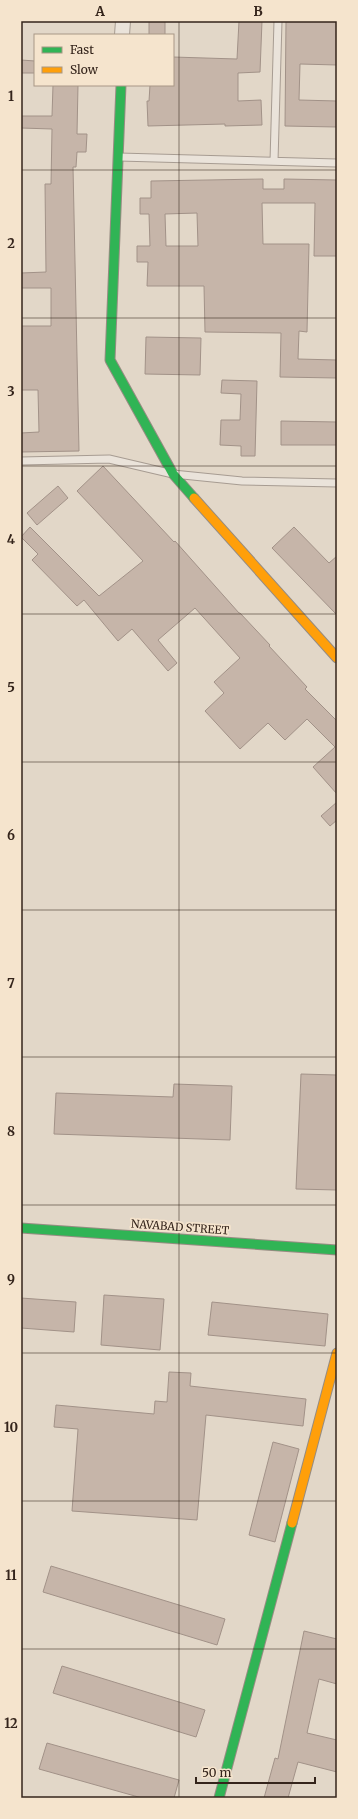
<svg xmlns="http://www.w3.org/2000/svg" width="358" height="1819" viewBox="0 0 358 1819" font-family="Merriweather,serif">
<rect width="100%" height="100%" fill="#e2d7c8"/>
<path fill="#c6b5a9" stroke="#a29288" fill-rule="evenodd" d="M 149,21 L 165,21 L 165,35 L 149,35 Z
M 239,21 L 262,21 L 260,72 L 238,73 L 238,101 L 261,100 L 262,125 L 225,126 L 225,124 L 148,126 L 147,101 L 149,101 L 150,85 L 173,85 L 173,57 L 237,59 Z
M 286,21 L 337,21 L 337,65 L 300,64 L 299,100 L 337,101 L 337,127 L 285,126 Z
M 21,60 L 35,61 L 35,73 L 21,73 Z
M 53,85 L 78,85 L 77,134 L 87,134 L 86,152 L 77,152 L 76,167 L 73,167 L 79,451 L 21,452 L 21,433 L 39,432 L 38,390 L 21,390 L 21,326 L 51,326 L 51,288 L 21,288 L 21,273 L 46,272 L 45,184 L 51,184 L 52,129 L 21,128 L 21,116 L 52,116 Z
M 263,179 L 263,189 L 284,189 L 284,179 L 337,180 L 337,256 L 314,256 L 315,203 L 262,203 L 263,244 L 309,244 L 307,332 L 299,331 L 298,359 L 337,360 L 337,378 L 280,377 L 281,333 L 205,332 L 204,286 L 147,286 L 148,262 L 137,262 L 137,246 L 150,246 L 149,214 L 140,214 L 140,198 L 151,198 L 151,181 ZM 197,213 L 198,246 L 166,246 L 165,214 Z
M 146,337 L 201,338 L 200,375 L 145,374 Z
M 222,380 L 257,381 L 255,456 L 241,456 L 241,446 L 220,445 L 221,420 L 240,420 L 241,394 L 221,393 Z
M 281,421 L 337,422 L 337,445 L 281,445 Z
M 103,466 L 174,542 L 175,541 L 239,613 L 240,613 L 270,645 L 269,646 L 307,687 L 305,689 L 337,721 L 337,794 L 313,767 L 335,747 L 307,719 L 285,740 L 268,723 L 240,749 L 205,711 L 224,693 L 214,682 L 240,658 L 195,608 L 158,640 L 177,663 L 168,671 L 132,629 L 118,641 L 84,600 L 77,606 L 32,560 L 38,554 L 21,537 L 30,527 L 99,596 L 143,561 L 77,491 Z
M 58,486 L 68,498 L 37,525 L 27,513 Z
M 294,527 L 329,563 L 337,556 L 337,615 L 272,548 Z
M 337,802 L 337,820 L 330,826 L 321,816 Z
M 301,1074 L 337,1075 L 337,1190 L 296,1189 Z
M 174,1084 L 232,1086 L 230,1140 L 54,1134 L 56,1093 L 173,1097 Z
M 104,1295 L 164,1299 L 160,1350 L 101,1345 Z
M 21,1298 L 76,1302 L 74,1332 L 21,1328 Z
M 212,1302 L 328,1314 L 325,1346 L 208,1335 Z
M 169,1372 L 191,1373 L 190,1386 L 306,1399 L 303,1426 L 206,1415 L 197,1520 L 72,1511 L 78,1429 L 54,1427 L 56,1405 L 154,1414 L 155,1401 L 167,1402 Z
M 273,1442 L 299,1449 L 275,1542 L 249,1535 Z
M 51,1566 L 225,1619 L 217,1645 L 43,1592 Z
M 304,1631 L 337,1639 L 337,1684 L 319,1679 L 307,1733 L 337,1740 L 337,1772 L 298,1762 L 288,1798 L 264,1798 L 275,1758 L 278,1759 Z
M 62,1666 L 205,1710 L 196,1737 L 53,1693 Z
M 47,1743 L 179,1780 L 174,1798 L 142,1798 L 39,1769 Z"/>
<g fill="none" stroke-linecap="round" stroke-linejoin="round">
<g stroke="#a79c92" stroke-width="9">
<path id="lane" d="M 119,157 L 337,163
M 274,161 L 278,21
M 21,461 L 109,459 L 173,474 L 242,481 L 337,483"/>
</g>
<g stroke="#a79c92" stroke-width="16">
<path id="street" d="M 122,35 L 123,21"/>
</g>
<g stroke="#968c82" stroke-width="11">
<path id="fast" d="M 121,85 L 110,360 L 173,474 L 194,498
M 21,1228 L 337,1250
M 219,1798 L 292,1523"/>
</g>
<g stroke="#968c82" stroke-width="11">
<path id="slow" d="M 194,498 L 337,658
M 292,1523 L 337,1353"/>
</g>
<use href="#lane" stroke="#eae3da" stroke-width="7"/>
<use href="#street" stroke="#eae3da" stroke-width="14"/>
<use href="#fast" stroke="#30b455" stroke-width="9"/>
<use href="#slow" stroke="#ff9f0a" stroke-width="9"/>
</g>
<path fill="none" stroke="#34241b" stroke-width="1" stroke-opacity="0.55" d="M 179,21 L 179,1798M 21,170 L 337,170M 21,318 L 337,318M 21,466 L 337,466M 21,614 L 337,614M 21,762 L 337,762M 21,910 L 337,910M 21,1057 L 337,1057M 21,1205 L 337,1205M 21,1353 L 337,1353M 21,1501 L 337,1501M 21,1649 L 337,1649"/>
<g text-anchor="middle" stroke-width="3.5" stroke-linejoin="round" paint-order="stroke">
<g font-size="11" fill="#34241b" stroke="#f5e4cd">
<text transform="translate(180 1227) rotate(4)" y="4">NAVABAD STREET</text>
</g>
</g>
<rect width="358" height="1819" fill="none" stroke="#f5e4cd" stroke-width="44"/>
<rect x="34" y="34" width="140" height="52" fill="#f5e4cd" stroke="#a89786"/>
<rect x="42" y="47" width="20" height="6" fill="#30b455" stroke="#a89786"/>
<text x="70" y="54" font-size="12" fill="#34241b">Fast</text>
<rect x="42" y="67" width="20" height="6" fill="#ff9f0a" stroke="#a89786"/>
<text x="70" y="74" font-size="12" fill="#34241b">Slow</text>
<path d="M196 1777v6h119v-6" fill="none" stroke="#34241b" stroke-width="2"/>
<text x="202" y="1777" font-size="12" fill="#34241b" stroke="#f5e4cd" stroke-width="3" paint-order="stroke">50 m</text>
<rect x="22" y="22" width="314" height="1775" fill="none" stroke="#34241b" stroke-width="1.5"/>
<g font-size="13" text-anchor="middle" font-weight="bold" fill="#34241b">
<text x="100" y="16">A</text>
<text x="258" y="16">B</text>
<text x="11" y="101">1</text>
<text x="11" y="248">2</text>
<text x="11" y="396">3</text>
<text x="11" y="544">4</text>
<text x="11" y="692">5</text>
<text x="11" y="840">6</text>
<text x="11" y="988">7</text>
<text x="11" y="1136">8</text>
<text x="11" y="1284">9</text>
<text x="11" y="1432">10</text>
<text x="11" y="1580">11</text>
<text x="11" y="1728">12</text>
</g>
</svg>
